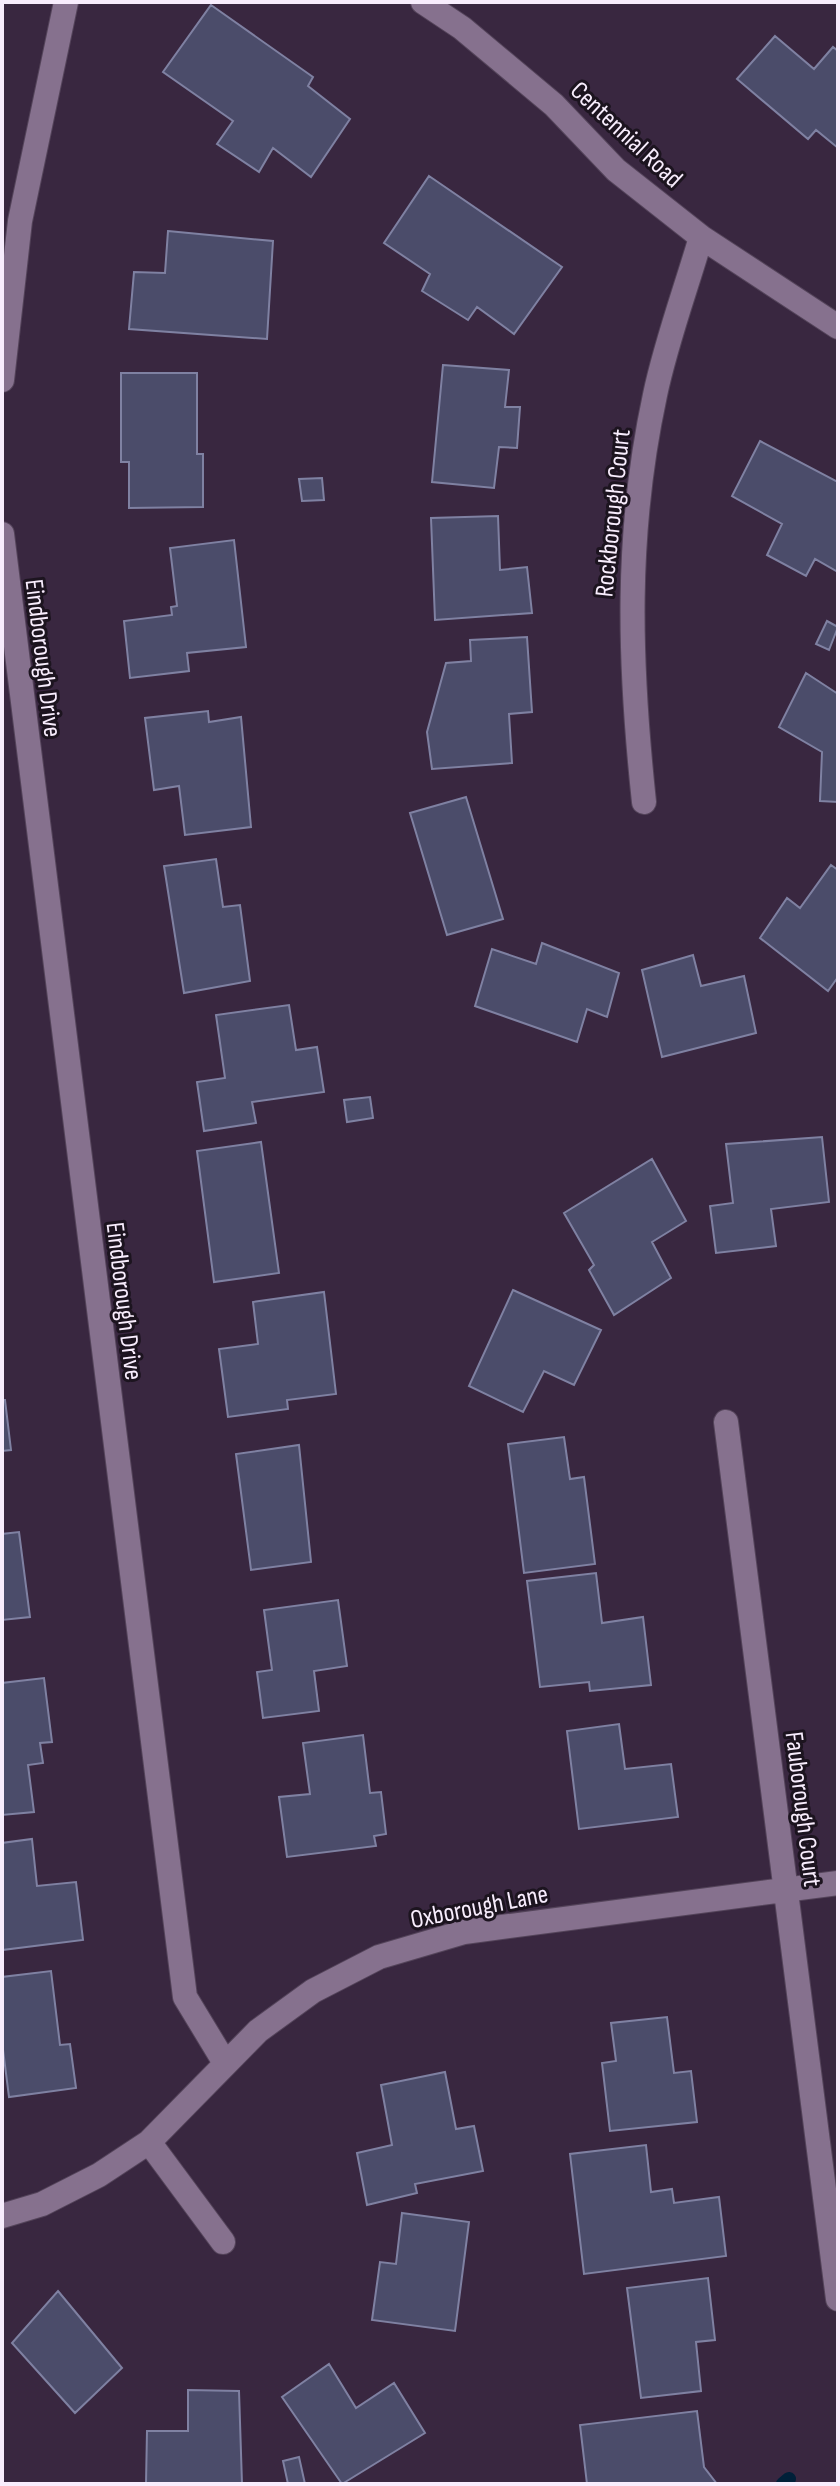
<svg xmlns="http://www.w3.org/2000/svg" width="840" height="2486" viewBox="0 0 840 2486" font-family="'Sofia Sans Condensed',sans-serif">
<rect width="100%" height="100%" fill="#392740"/>
<g fill="none" stroke-linecap="round" stroke-linejoin="round">
<path stroke="#002039" stroke-width="14" d="M 783,2484 L 789,2479"/>
</g>
<path fill="#4b4c6a" stroke="#7f81a2" stroke-width="2" d="M 211,5 L 313,77 L 308,86 L 350,119 L 311,177 L 273,148 L 259,172 L 217,144 L 233,121 L 163,72 Z
M 775,36 L 814,69 L 833,47 L 838,51 L 838,148 L 816,130 L 808,139 L 737,79 Z
M 429,176 L 562,267 L 514,334 L 477,307 L 468,320 L 422,291 L 430,274 L 384,243 Z
M 168,231 L 273,241 L 267,339 L 129,329 L 134,272 L 165,273 Z
M 443,365 L 509,370 L 505,407 L 520,407 L 517,448 L 499,447 L 494,488 L 432,482 Z
M 121,373 L 197,373 L 197,454 L 203,454 L 203,507 L 129,508 L 129,462 L 121,462 Z
M 760,441 L 838,482 L 838,572 L 815,559 L 806,576 L 767,555 L 782,524 L 732,496 Z
M 322,478 L 324,500 L 302,501 L 299,479 Z
M 498,516 L 500,570 L 527,567 L 532,613 L 435,620 L 431,518 Z
M 234,540 L 246,647 L 187,653 L 189,671 L 130,678 L 124,621 L 172,615 L 171,607 L 177,606 L 170,548 Z
M 827,621 L 838,627 L 829,650 L 816,644 Z
M 527,637 L 532,712 L 509,714 L 512,763 L 432,769 L 427,732 L 446,663 L 471,661 L 470,640 Z
M 806,673 L 838,694 L 838,802 L 820,801 L 822,752 L 779,727 Z
M 208,711 L 209,722 L 241,717 L 251,827 L 185,835 L 179,786 L 154,790 L 145,718 Z
M 466,797 L 503,919 L 447,935 L 410,813 Z
M 216,859 L 223,907 L 240,905 L 250,981 L 184,993 L 164,866 Z
M 831,865 L 838,870 L 838,977 L 828,991 L 760,938 L 787,898 L 800,908 Z
M 542,943 L 619,973 L 607,1017 L 587,1009 L 577,1042 L 475,1006 L 492,949 L 536,964 Z
M 693,955 L 701,986 L 744,976 L 756,1033 L 662,1057 L 642,970 Z
M 289,1005 L 296,1050 L 317,1047 L 324,1092 L 252,1102 L 256,1123 L 204,1131 L 197,1082 L 225,1078 L 216,1015 Z
M 370,1097 L 373,1118 L 347,1122 L 344,1100 Z
M 822,1137 L 829,1202 L 771,1209 L 776,1246 L 716,1253 L 710,1206 L 733,1203 L 726,1144 Z
M 261,1142 L 279,1273 L 214,1282 L 197,1151 Z
M 652,1159 L 686,1221 L 652,1242 L 671,1278 L 614,1315 L 589,1270 L 594,1265 L 564,1213 Z
M 513,1290 L 601,1330 L 574,1385 L 544,1371 L 523,1412 L 469,1386 Z
M 324,1292 L 336,1394 L 287,1400 L 288,1409 L 228,1417 L 219,1349 L 258,1344 L 253,1302 Z
M 2,1400 L 5,1400 L 11,1450 L 2,1451 Z
M 564,1437 L 570,1479 L 584,1477 L 595,1564 L 524,1573 L 508,1444 Z
M 299,1445 L 311,1562 L 251,1570 L 236,1454 Z
M 19,1532 L 30,1617 L 2,1620 L 2,1534 Z
M 596,1573 L 602,1623 L 643,1617 L 651,1685 L 590,1691 L 589,1682 L 540,1687 L 527,1581 Z
M 338,1600 L 347,1666 L 314,1671 L 319,1711 L 263,1718 L 257,1672 L 272,1670 L 264,1610 Z
M 44,1678 L 52,1742 L 40,1743 L 43,1763 L 28,1765 L 34,1812 L 2,1815 L 2,1683 Z
M 619,1724 L 625,1769 L 671,1764 L 678,1817 L 579,1829 L 567,1731 Z
M 363,1735 L 370,1793 L 381,1792 L 386,1834 L 374,1836 L 376,1846 L 287,1857 L 279,1797 L 310,1794 L 303,1743 Z
M 32,1839 L 37,1886 L 76,1882 L 83,1940 L 2,1950 L 2,1843 Z
M 51,1971 L 60,2045 L 70,2044 L 76,2088 L 9,2097 L 2,2042 L 2,1977 Z
M 667,2017 L 674,2073 L 691,2071 L 697,2122 L 610,2131 L 602,2063 L 616,2061 L 611,2023 Z
M 445,2072 L 456,2129 L 474,2126 L 483,2171 L 415,2184 L 417,2193 L 367,2205 L 357,2153 L 392,2145 L 381,2085 Z
M 646,2145 L 651,2192 L 672,2189 L 674,2203 L 719,2197 L 726,2256 L 584,2274 L 570,2154 Z
M 402,2213 L 469,2222 L 455,2331 L 372,2320 L 380,2262 L 396,2264 Z
M 708,2278 L 715,2340 L 696,2342 L 701,2391 L 641,2398 L 627,2288 Z
M 58,2291 L 122,2368 L 75,2413 L 12,2343 Z
M 329,2364 L 356,2408 L 394,2383 L 425,2433 L 342,2484 L 282,2397 Z
M 188,2390 L 239,2391 L 242,2484 L 146,2484 L 147,2431 L 188,2431 Z
M 697,2411 L 704,2467 L 717,2484 L 587,2484 L 580,2425 Z
M 299,2457 L 305,2484 L 288,2484 L 283,2461 Z"/>
<g fill="none" stroke-linecap="round" stroke-linejoin="round">
<g stroke="#54445a" stroke-width="26">
<path id="street" d="M 423,2 L 462,28 L 554,105 L 616,170 L 701,237 L 838,327
M 2,380 L 20,221 L 66,2
M 2,534 L 185,1997 L 225,2063
M 644,802 C 629,661 625,534 655,395 C 666,342 686,289 701,237
M 726,1422 L 838,2299
M 149,2142 L 223,2242
M 2,2216 L 42,2204 L 99,2175 L 149,2142 L 258,2031 L 313,1991 L 379,1957 L 464,1932 L 838,1883"/>
</g>
<use href="#street" stroke="#86718e" stroke-width="24"/>
</g>
<g text-anchor="middle" stroke-width="6" stroke-linejoin="round" paint-order="stroke">
<g font-size="26" fill="#f8edfd" stroke="#1c141f">
<text transform="translate(627 134) rotate(43)" y="9">Centennial Road</text>
<text transform="translate(612 513) rotate(-84)" y="9">Rockborough Court</text>
<text transform="translate(44 658) rotate(83)" y="9">Eindborough Drive</text>
<text transform="translate(125 1301) rotate(83)" y="9">Eindborough Drive</text>
<text transform="translate(804 1809) rotate(83)" y="9">Fauborough Court</text>
<text transform="translate(479 1906) rotate(-11)" y="9">Oxborough Lane</text>
</g>
</g>
<rect width="840" height="2486" fill="none" stroke="#f8edfd" stroke-width="8"/>
</svg>
